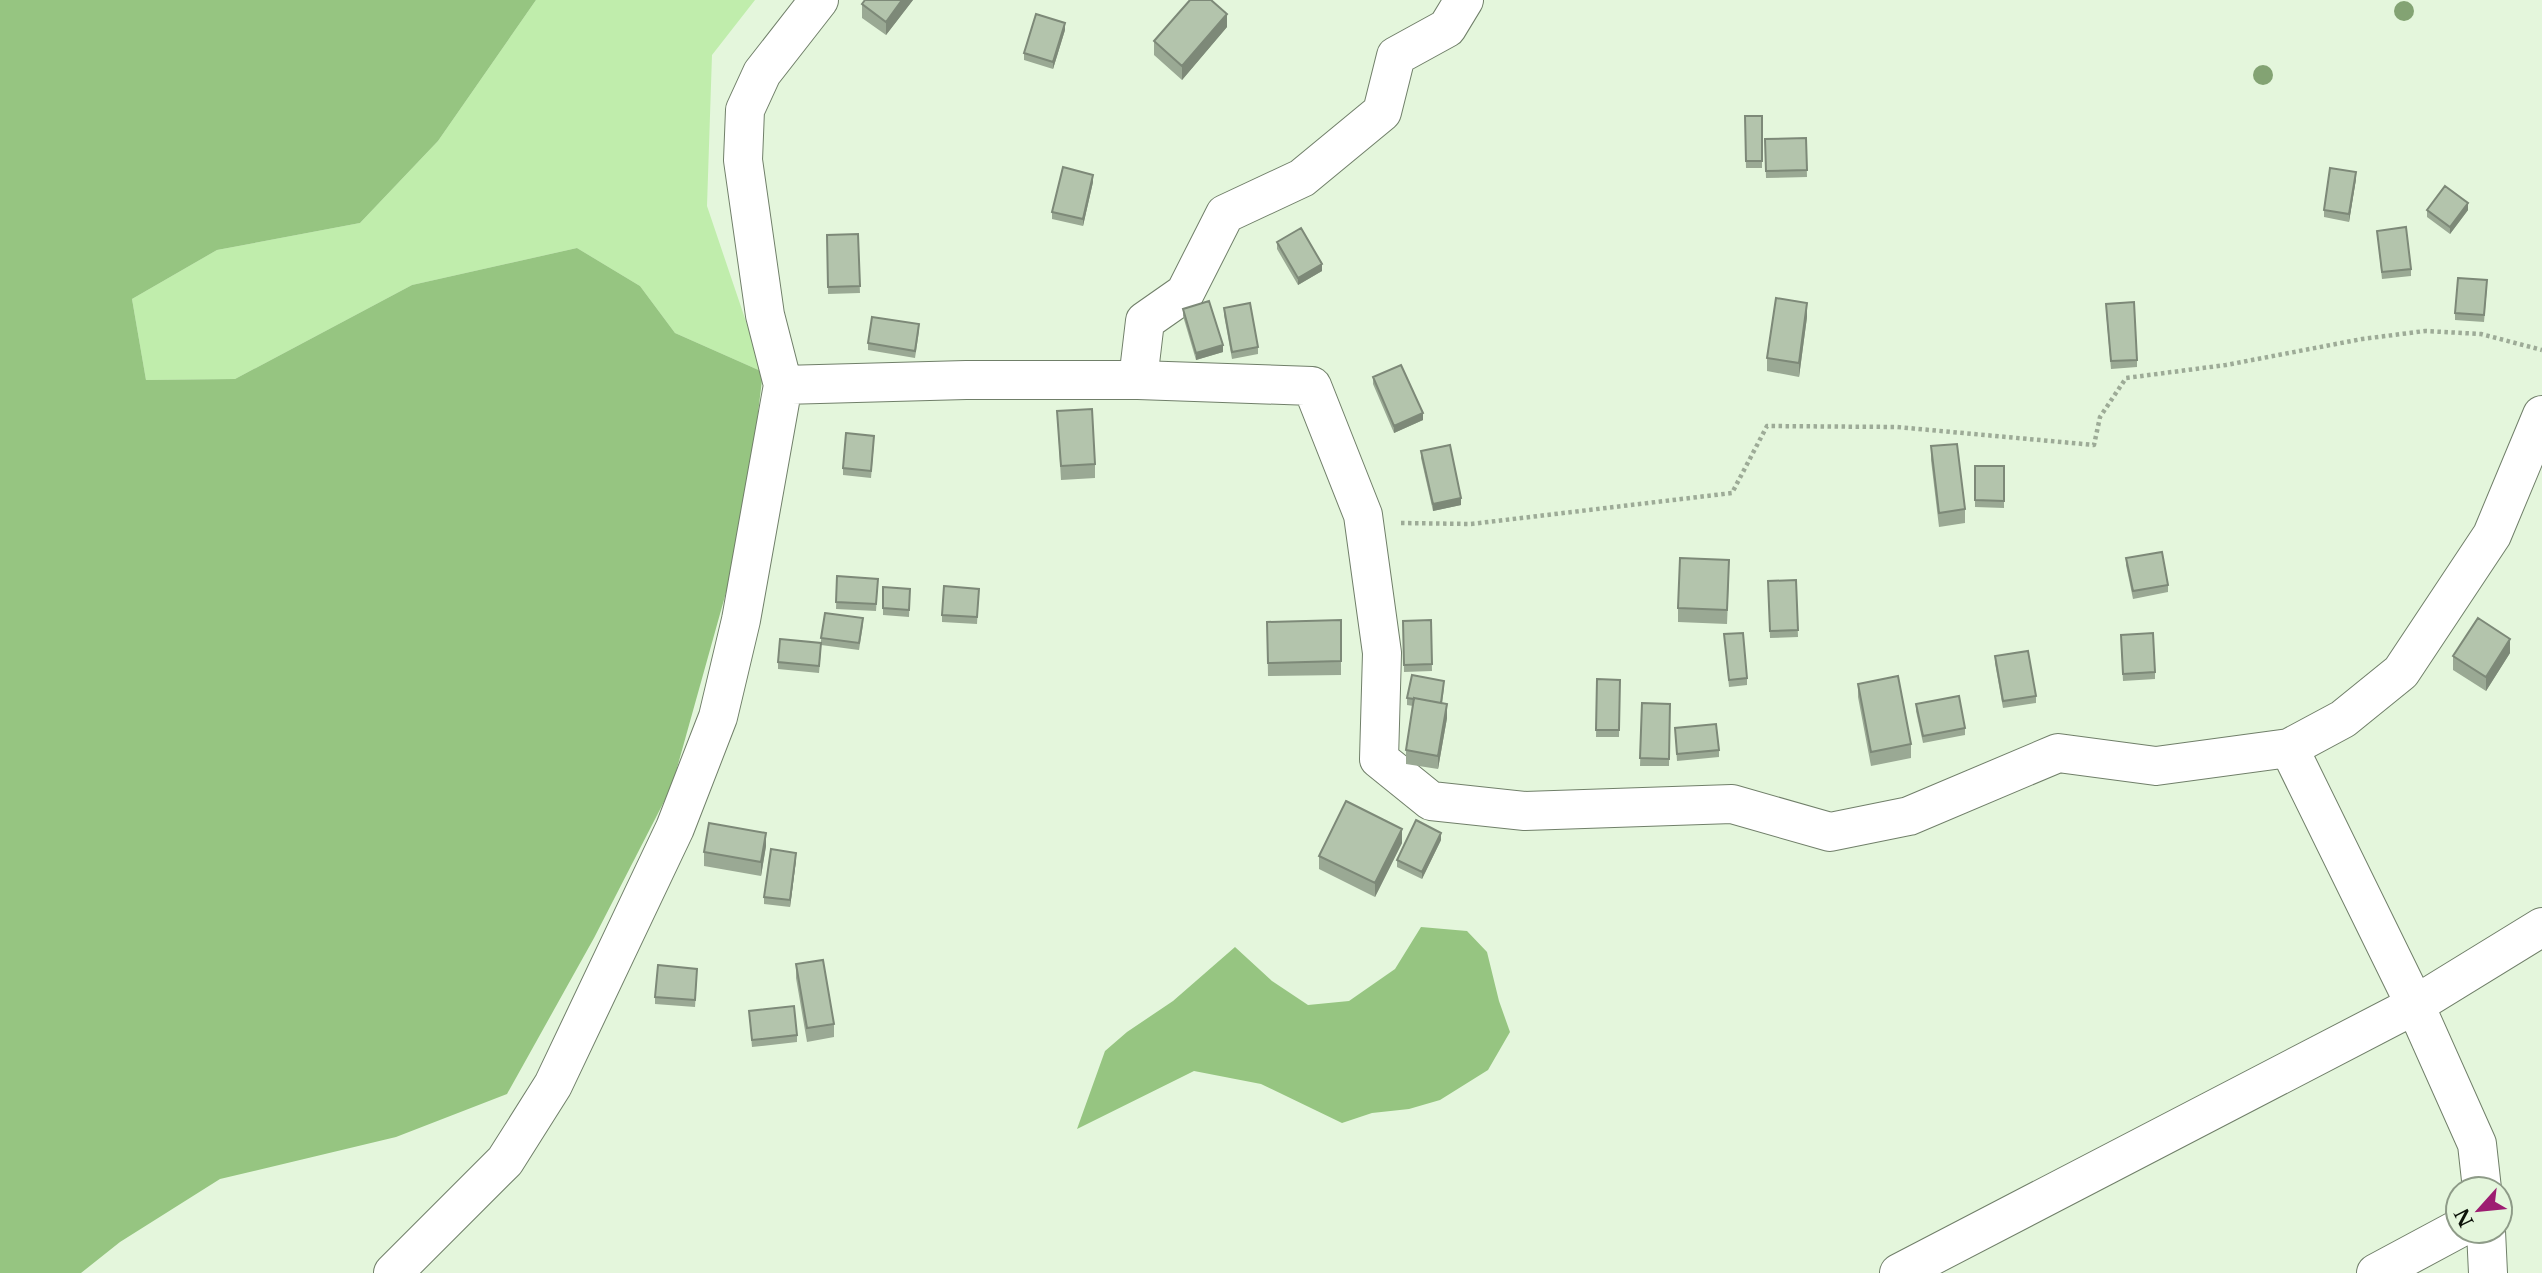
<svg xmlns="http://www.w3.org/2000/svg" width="2542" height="1273" viewBox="0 0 2542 1273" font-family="'Libre Baskerville',serif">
<rect width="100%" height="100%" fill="#e4f6dc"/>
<path fill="#c0edac" d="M 536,0 L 755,0 L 712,55 L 707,206 L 763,372 L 675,333 L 640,286 L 577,248 L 412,285 L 235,379 L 146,380 L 132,299 L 217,250 L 360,223 L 438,141 Z"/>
<path fill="#96c581" d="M 0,0 L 536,0 L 438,141 L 360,223 L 217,250 L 132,299 L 146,380 L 235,379 L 412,285 L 577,248 L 640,286 L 675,333 L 763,372 L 744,528 L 672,786 L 594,938 L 507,1094 L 396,1137 L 220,1179 L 120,1242 L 81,1273 L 0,1273 Z
M 1421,927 L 1467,931 L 1487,952 L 1499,1001 L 1510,1032 L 1488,1070 L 1440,1100 L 1409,1109 L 1372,1113 L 1342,1123 L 1261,1084 L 1194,1071 L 1077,1129 L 1105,1051 L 1127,1032 L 1173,1001 L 1235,947 L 1272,981 L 1308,1005 L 1349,1001 L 1395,969 Z"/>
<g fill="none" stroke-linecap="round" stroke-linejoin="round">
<g stroke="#707f69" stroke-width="40">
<path id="minor" d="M 1138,380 L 1145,321 L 1185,293 L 1225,214 L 1302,178 L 1382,112 L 1396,56 L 1447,28 L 1464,0
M 783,385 L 966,380 L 1138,380 L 1312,386 L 1363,515 L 1382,653 L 1379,759 L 1431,801 L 1525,811 L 1732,804 L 1830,832 L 1909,816 L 2058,753 L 2156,766 L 2289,748 L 2343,719 L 2401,672 L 2492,535 L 2542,415
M 2289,748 L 2415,1005 L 2477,1144 L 2482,1189
M 2486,1231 L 2488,1273
M 393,1273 L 505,1161 L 553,1085 L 675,828 L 718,717 L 741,620 L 783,385 L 765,315 L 743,160 L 745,110 L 762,73 L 819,0
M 1899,1273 L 2415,1005 L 2542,927
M 2376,1273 L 2458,1229"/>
</g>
<path stroke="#9dab97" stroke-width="4.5" stroke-dasharray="3.5 3.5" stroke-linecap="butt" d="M 1401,523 L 1471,524 L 1732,493 L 1767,426 L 1897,427 L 2094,445 L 2100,417 L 2126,378 L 2226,365 L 2362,339 L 2425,331 L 2481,334 L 2542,350"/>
<use href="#minor" stroke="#fff" stroke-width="38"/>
</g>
<g fill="#83a373">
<circle cx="2404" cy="11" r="10"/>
<circle cx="2263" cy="75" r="10"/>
</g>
<path fill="#9aa994" d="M 913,0 L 886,35 L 862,18 L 862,4 Z
M 1227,27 L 1182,80 L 1154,55 L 1154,41 Z
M 1065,30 L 1053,69 L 1024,60 L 1024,53 Z
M 1745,116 L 1762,116 L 1762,168 L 1746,168 Z
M 1806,138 L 1807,177 L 1766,178 L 1765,139 Z
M 2356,179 L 2349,222 L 2324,217 L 2324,210 Z
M 1093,182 L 1083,226 L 1052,219 L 1052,212 Z
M 2427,210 L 2468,210 L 2450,234 L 2427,217 Z
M 2377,231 L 2411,269 L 2411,276 L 2382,279 Z
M 858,234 L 860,293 L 828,294 L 827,235 Z
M 1277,242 L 1322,271 L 1298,285 L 1277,249 Z
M 2487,287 L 2484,322 L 2455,320 L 2455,313 Z
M 1224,308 L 1258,347 L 1258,354 L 1232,359 L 1224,315 Z
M 1183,309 L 1223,352 L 1196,360 L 1183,316 Z
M 2106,311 L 2137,360 L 2137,367 L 2111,369 Z
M 1807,317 L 1799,377 L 1767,371 L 1767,358 Z
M 919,331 L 915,358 L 868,350 L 868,343 Z
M 1373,377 L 1423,420 L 1394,433 L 1373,384 Z
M 1057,411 L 1095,464 L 1095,478 L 1061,480 Z
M 874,443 L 871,478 L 843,475 L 843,468 Z
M 1931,446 L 1965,509 L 1965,523 L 1939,527 L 1931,460 Z
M 1421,451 L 1461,505 L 1433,511 L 1421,458 Z
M 1975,466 L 2004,466 L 2004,508 L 1975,507 Z
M 2126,558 L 2168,585 L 2168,592 L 2133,599 L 2126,565 Z
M 1729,574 L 1727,624 L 1678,622 L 1678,608 Z
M 837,576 L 878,579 L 876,611 L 836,609 Z
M 1796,580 L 1798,637 L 1770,638 L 1768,581 Z
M 883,587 L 910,589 L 909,617 L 883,615 Z
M 979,589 L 977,624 L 942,622 L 942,615 Z
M 1341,620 L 1341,675 L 1268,676 L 1267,622 Z
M 1431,620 L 1432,671 L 1404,672 L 1403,621 Z
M 863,625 L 859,650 L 821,645 L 821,638 Z
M 1724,634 L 1747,678 L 1747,685 L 1729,687 Z
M 2121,642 L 2155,672 L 2155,679 L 2123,681 Z
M 821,650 L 819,673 L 778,669 L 778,662 Z
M 2510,653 L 2486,691 L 2453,670 L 2453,656 Z
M 1995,656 L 2036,696 L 2036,703 L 2003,708 L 1995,663 Z
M 1597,679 L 1620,680 L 1619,737 L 1596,737 Z
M 1858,684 L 1911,744 L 1911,758 L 1871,766 L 1858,697 Z
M 1444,688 L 1442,703 L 1447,718 L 1438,769 L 1406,764 L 1406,750 L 1413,706 L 1407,705 L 1407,698 Z
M 1642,703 L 1670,704 L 1669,766 L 1640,766 Z
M 1916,704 L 1965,728 L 1965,735 L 1923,743 L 1916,711 Z
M 1675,728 L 1719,750 L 1719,757 L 1677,761 Z
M 1441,840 L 1422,879 L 1397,867 L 1397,860 Z
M 1402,843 L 1375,897 L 1319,869 L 1319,856 Z
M 766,846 L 761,876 L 704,866 L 704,852 Z
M 796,860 L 790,907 L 764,904 L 764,897 Z
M 796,964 L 834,1024 L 834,1037 L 807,1042 L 796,978 Z
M 697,976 L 695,1007 L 655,1004 L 655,997 Z
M 749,1011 L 797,1035 L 797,1042 L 752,1047 Z"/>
<path fill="#7d8978" d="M 902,0 L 913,0 L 886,35 L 886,22 Z
M 1227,14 L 1227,27 L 1182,80 L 1182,66 Z
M 1065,23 L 1065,30 L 1053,69 L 1053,62 Z
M 2356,172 L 2356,179 L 2349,222 L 2349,214 Z
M 1093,175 L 1093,182 L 1083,226 L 1083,219 Z
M 2468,203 L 2468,210 L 2450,234 L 2450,227 Z
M 1322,264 L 1322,271 L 1298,285 L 1298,278 Z
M 1807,303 L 1807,317 L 1799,377 L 1799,363 Z
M 1223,345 L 1223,352 L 1196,360 L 1196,353 Z
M 1423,413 L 1423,420 L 1394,433 L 1394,426 Z
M 1461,498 L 1461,505 L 1433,511 L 1433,504 Z
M 2510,639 L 2510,653 L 2486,691 L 2486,677 Z
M 1447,704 L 1447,718 L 1438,769 L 1438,756 Z
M 1402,829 L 1402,843 L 1375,897 L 1375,883 Z
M 766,833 L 766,846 L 761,876 L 761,862 Z
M 1441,833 L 1441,840 L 1422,879 L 1422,872 Z
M 796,853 L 796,860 L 790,907 L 790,900 Z"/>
<path fill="#b3c4ac" stroke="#7d8978" stroke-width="2" d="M 865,0 L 902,0 L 886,22 L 862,4 Z
M 1190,0 L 1211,0 L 1227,14 L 1182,66 L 1154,41 Z
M 1036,14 L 1065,23 L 1053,62 L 1024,53 Z
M 1745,116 L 1762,116 L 1762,161 L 1746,161 Z
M 1806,138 L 1807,170 L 1766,171 L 1765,139 Z
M 1063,167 L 1093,175 L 1083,219 L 1052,212 Z
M 2330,168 L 2356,172 L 2349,214 L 2324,210 Z
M 2445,186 L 2468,203 L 2450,227 L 2427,210 Z
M 2406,227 L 2411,269 L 2382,272 L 2377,231 Z
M 1301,228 L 1322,264 L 1298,278 L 1277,242 Z
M 858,234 L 860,286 L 828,287 L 827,235 Z
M 2458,278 L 2487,280 L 2484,315 L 2455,313 Z
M 1776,298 L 1807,303 L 1799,363 L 1767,358 Z
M 1209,301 L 1223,345 L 1196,353 L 1183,309 Z
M 2134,302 L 2137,360 L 2111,361 L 2106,304 Z
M 1250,303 L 1258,347 L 1232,352 L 1224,308 Z
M 872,317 L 919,324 L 915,351 L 868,343 Z
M 1401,365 L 1423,413 L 1394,426 L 1373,377 Z
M 1092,409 L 1095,464 L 1061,466 L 1057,411 Z
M 846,433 L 874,436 L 871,471 L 843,468 Z
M 1957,444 L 1965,509 L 1939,513 L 1931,446 Z
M 1450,445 L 1461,498 L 1433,504 L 1421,451 Z
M 1975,466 L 2004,466 L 2004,501 L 1975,500 Z
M 2162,552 L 2168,585 L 2133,591 L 2126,558 Z
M 1680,558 L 1729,560 L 1727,610 L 1678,608 Z
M 837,576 L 878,579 L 876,604 L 836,602 Z
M 1796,580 L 1798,630 L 1770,631 L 1768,581 Z
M 944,586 L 979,589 L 977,617 L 942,615 Z
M 883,587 L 910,589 L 909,610 L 883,608 Z
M 825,613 L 863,618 L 859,643 L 821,638 Z
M 2478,618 L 2510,639 L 2486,677 L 2453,656 Z
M 1341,620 L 1341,661 L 1268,663 L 1267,622 Z
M 1431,620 L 1432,664 L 1404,665 L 1403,621 Z
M 1743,633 L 1747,678 L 1729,680 L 1724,634 Z
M 2153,633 L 2155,672 L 2123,674 L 2121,635 Z
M 780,639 L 821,643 L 819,666 L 778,662 Z
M 2028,651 L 2036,696 L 2003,701 L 1995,656 Z
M 1412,675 L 1444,681 L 1441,703 L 1414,698 L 1414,699 L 1407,698 Z
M 1898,676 L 1911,744 L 1871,752 L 1858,684 Z
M 1597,679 L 1620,680 L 1619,730 L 1596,730 Z
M 1959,696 L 1965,728 L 1923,736 L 1916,704 Z
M 1414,698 L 1447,704 L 1438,756 L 1406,750 Z
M 1642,703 L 1670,704 L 1669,759 L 1640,758 Z
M 1716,724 L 1719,750 L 1677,754 L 1675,728 Z
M 1346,801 L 1402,829 L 1375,883 L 1319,856 Z
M 1416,820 L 1441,833 L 1422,872 L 1397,860 Z
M 709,823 L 766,833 L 761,862 L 704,852 Z
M 771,849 L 796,853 L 790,900 L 764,897 Z
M 823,960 L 834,1024 L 807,1028 L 796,964 Z
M 658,965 L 697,969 L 695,1000 L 655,997 Z
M 794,1006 L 797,1035 L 752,1040 L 749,1011 Z"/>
<g transform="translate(2479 1210) rotate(243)"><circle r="33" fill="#e4f6dc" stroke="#8e9b88" stroke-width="2"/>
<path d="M0-5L12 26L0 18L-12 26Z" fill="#9d1d71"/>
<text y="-10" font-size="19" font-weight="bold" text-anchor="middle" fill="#0c1209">N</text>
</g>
</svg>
